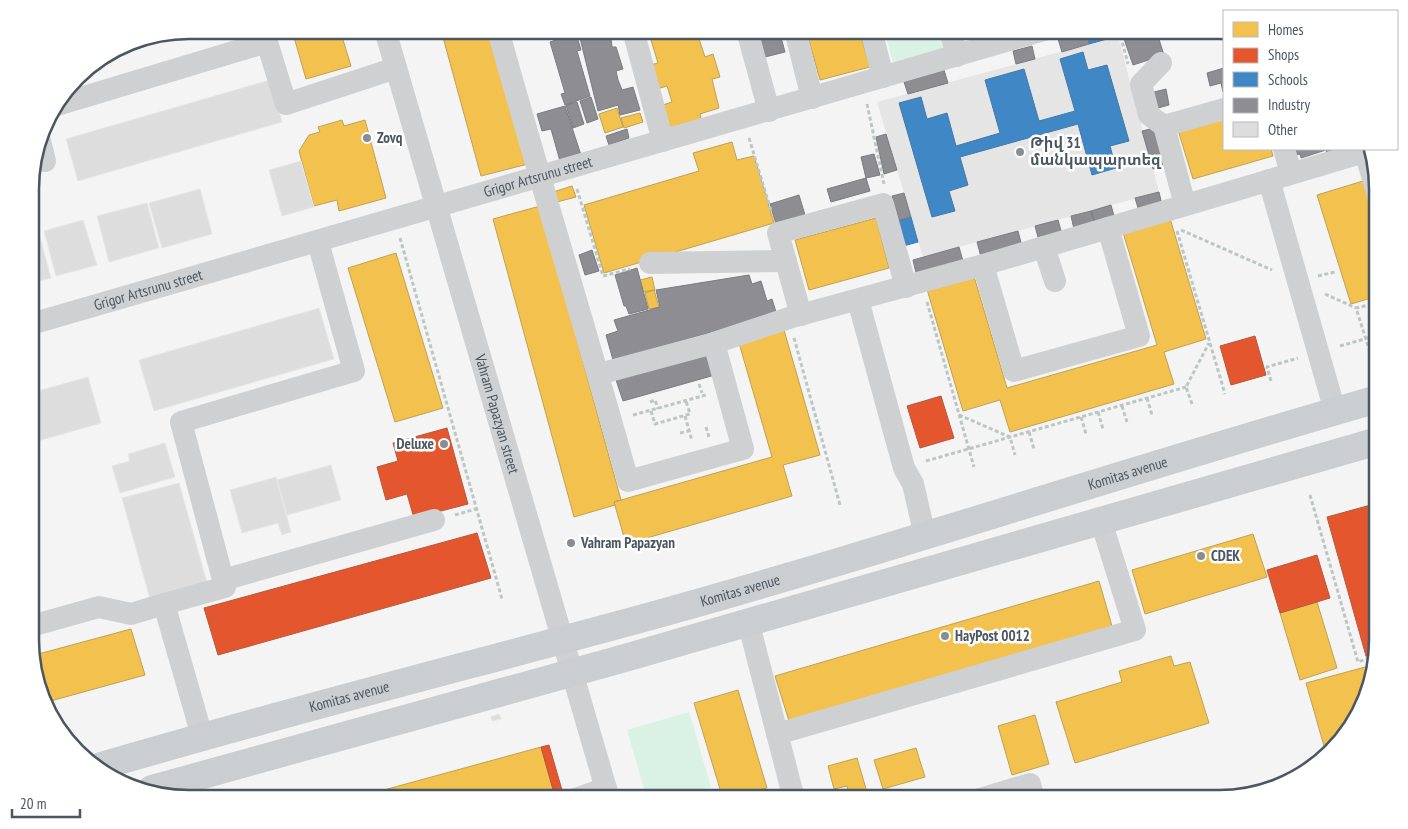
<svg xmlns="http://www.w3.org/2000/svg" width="1408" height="829" viewBox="0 0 1408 829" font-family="'PT Sans Narrow','Noto Sans Armenian',sans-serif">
<rect width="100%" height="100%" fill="#f4f4f4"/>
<path fill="#e6e5e6" d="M 1118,36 L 1159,192 L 923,257 L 877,102 Z"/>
<path fill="#d9f2e3" d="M 884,30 L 945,30 L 950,47 L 893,62 Z
M 689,712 L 711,787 L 669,799 L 647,799 L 627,730 Z"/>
<path fill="#f2c14e" stroke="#c0a154" d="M 292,30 L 340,30 L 351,66 L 306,79 Z
M 441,30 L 491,30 L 528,164 L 481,176 Z
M 648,30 L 696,30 L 705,57 L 713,54 L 720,77 L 712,79 L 719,108 L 700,114 L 702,122 L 668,133 L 660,106 L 672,102 L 667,86 L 657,89 L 650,65 L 658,63 Z
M 806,30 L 859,30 L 870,67 L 820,80 Z
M 969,30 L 992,30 L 971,36 Z
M 617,108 L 623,127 L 605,133 L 599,114 Z
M 640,113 L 643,122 L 624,128 L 621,118 Z
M 1224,116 L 1224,149 L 1271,149 L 1273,156 L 1193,179 L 1178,130 Z
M 342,120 L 344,126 L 365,120 L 386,198 L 339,211 L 337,200 L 314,206 L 299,151 L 309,135 L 320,132 L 318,127 Z
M 732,142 L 737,160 L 754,156 L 774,223 L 604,273 L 584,205 L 699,171 L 693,153 Z
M 1363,181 L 1378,230 L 1378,296 L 1351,304 L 1317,195 Z
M 572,186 L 576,197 L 553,203 L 550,193 Z
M 540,206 L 621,500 L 614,502 L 615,505 L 574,517 L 493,219 Z
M 1169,215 L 1206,339 L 1164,352 L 1174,384 L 1010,432 L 1000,400 L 963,411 L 926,286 L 973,273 L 1007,388 L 1157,345 L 1122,229 Z
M 876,218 L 889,268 L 809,290 L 795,240 Z
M 396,253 L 443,408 L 395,422 L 348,268 Z
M 652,277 L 655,290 L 643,292 L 640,280 Z
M 654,290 L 659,307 L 649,309 L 645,293 Z
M 784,330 L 820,455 L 783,465 L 792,496 L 626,544 L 614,502 L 772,457 L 739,343 Z
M 1253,534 L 1267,577 L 1145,614 L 1132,570 Z
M 1099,581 L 1112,626 L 789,721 L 775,676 Z
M 1317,602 L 1337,668 L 1300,680 L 1280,613 Z
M 131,629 L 145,675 L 47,702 L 31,656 Z
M 1377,653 L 1357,720 L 1332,744 L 1324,746 L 1306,683 L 1369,666 L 1366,656 Z
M 1171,656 L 1174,666 L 1190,662 L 1209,723 L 1075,763 L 1056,702 L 1122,682 L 1119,671 Z
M 738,690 L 767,788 L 723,799 L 694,703 Z
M 1035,715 L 1049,764 L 1012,775 L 998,726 Z
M 541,747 L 554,793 L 530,799 L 351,799 Z
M 916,748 L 925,777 L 883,789 L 874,760 Z
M 857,758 L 869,799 L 850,799 L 847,786 L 834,789 L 828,766 Z"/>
<path fill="#e4572e" stroke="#b6573d" d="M 1255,336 L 1266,375 L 1231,385 L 1220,346 Z
M 941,396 L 954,438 L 920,448 L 907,406 Z
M 447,428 L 468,504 L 414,518 L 407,494 L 386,500 L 377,467 L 398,461 L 393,443 Z
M 1378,503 L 1378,650 L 1377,653 L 1366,656 L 1327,517 Z
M 477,533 L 491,578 L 218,655 L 204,608 Z
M 1317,555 L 1330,598 L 1280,613 L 1267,570 Z
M 549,745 L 562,790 L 554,793 L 541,747 Z"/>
<path fill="#3f88c5" stroke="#4279a7" d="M 1090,30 L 1117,30 L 1118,36 L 1089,44 L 1086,31 Z
M 1083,52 L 1088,70 L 1107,65 L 1129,141 L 1110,146 L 1116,168 L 1092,175 L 1078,124 L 960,157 L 968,185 L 949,191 L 955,211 L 932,217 L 899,103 L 921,97 L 927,119 L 947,113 L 956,146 L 1000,133 L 985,80 L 1024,69 L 1039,121 L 1075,111 L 1060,59 Z
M 911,217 L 918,242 L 903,246 L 896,221 Z"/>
<path fill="#8d8d92" stroke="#797c83" d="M 554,30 L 575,30 L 581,50 L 577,51 L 590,96 L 565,105 L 561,94 L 565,93 L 550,42 L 556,40 Z
M 578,30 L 610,30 L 612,47 L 616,47 L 623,69 L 616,71 L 618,80 L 622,90 L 633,87 L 640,110 L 620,115 L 618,105 L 598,111 Z
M 758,30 L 779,30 L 785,52 L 765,57 Z
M 1142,30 L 1156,30 L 1164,55 L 1133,65 L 1123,36 Z
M 1086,31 L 1089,44 L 1062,52 L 1058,39 Z
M 1032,46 L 1035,59 L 1016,64 L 1013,51 Z
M 1224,68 L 1224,92 L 1223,92 L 1221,83 L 1210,86 L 1207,73 Z
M 944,70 L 948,83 L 908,94 L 904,82 Z
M 1166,89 L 1169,105 L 1158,108 L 1154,92 Z
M 591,97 L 598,119 L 587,123 L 580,101 Z
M 577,102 L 584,124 L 573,128 L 566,105 Z
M 565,106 L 581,155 L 560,161 L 551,129 L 542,131 L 537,114 Z
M 1154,128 L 1164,167 L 1153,169 L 1142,131 Z
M 627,129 L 629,138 L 609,145 L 606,136 Z
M 886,134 L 897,170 L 884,174 L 876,137 Z
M 1288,149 L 1340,149 L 1327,153 L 1326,150 L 1301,158 L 1300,154 L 1291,157 Z
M 874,154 L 880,175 L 866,178 L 861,157 Z
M 866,178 L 870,191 L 831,202 L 827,189 Z
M 1159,192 L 1162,205 L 1139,211 L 1135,198 Z
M 904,193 L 911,217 L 899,220 L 892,196 Z
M 799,195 L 805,215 L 776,224 L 770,204 Z
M 1111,205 L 1114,216 L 1094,221 L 1091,211 Z
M 1091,211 L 1095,223 L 1074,229 L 1071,216 Z
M 1058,220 L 1062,234 L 1039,241 L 1035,226 Z
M 1018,231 L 1022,246 L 981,257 L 977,242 Z
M 959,247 L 963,261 L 916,273 L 913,260 Z
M 592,250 L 599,271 L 585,275 L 579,255 Z
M 637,268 L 648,309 L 629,314 L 626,306 L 624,306 L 615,275 Z
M 749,275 L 752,284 L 761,281 L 767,301 L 772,299 L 776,312 L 753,318 L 754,320 L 613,360 L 606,335 L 618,331 L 614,320 L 660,307 L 656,290 Z
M 709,354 L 715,375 L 623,401 L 616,380 Z"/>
<path fill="#ddddde" stroke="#e5e6e7" d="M 270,80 L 282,122 L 78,181 L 66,139 Z
M 301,161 L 314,207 L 282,216 L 269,170 Z
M 200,189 L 212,234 L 162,248 L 149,203 Z
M 147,203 L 159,248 L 109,262 L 97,216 Z
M 31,204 L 51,278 L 31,283 Z
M 83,220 L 97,265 L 56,276 L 44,231 Z
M 319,308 L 334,359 L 154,411 L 139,360 Z
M 88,377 L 101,423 L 31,443 L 31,393 Z
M 165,443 L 175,477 L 120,493 L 112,466 L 130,461 L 128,454 Z
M 331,465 L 341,500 L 287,515 L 277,480 Z
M 276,477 L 291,532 L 282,535 L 278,523 L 242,533 L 230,490 Z
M 179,483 L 207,583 L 150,599 L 122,498 Z
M 499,714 L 501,719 L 492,721 L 491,717 Z"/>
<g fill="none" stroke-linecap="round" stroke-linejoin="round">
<path stroke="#bcc7c4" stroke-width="3" stroke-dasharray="4 2.5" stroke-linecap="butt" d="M 1119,30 L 1128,64
M 867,104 L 884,184
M 749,138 L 771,211
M 577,189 L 603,276 L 630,269
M 1181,230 L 1272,270
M 1177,231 L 1225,394
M 400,238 L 502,599
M 1318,276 L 1335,272
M 1325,294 L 1356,308
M 927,302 L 974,467
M 794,338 L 840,505
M 1340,346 L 1378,335
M 1370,352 L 1356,308 L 1378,303
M 1271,381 L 1267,367 L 1298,358
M 699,384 L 702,393
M 1147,398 L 1152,415
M 650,402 L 655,400 L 658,409
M 1192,404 L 1186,387 L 1209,343
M 1122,406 L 1127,422
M 651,411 L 655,424 L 690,414 L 686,401
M 1098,412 L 1103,429
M 633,415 L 706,395
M 959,415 L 1010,437 L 1015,455
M 685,416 L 692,441
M 1081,417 L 1086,434
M 706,427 L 709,437
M 1029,432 L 1034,449
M 680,433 L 689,431
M 926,461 L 1186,387
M 1310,495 L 1358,662 L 1367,659
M 455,515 L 476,509
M 707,799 L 709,799"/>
<g stroke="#ced0d2" stroke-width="22">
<path id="s1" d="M 385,30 L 609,799"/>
<path d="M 498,30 C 540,181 586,330 628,481 L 743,449 L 714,343"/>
<path d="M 633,30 L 663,141"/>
<path d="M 747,30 L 769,111"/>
<path d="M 795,30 L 812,98"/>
<path d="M 871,30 L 883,77"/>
<path d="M 950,30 L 957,56"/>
<path d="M 267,42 L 286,104 L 396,68"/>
<path d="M 1161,63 L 1141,84 L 1149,115 L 1164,126"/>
<path d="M 57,105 L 267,42 L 263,30"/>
<path d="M 40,141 L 45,161"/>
<path d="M 1284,149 L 1291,173"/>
<path d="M 1365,152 L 1378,196"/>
<path d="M 1269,180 L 1335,411"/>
<path d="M 1185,205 L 1164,126 L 1224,109"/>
<path d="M 1044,247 L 1055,281"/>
<path d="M 650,263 L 786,261"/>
<path d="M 983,265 L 1014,371 L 1139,336 L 1108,228"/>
<path d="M 858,300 L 904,468 L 913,484 L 925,536"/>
<path d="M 801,315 L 778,233 L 883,204 L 906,287"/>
<path id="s2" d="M 31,324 L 1044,30"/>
<path d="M 599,374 L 714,343 L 789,318 L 983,265 L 1368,151"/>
<path d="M 223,580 L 434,520"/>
<path d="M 748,621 L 794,799"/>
<path d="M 31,626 L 99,607 L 131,614 L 164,604"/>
<path d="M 777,734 L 1135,630 L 1101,521"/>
<path d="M 202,736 L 164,604 L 225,587 L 181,422 L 354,371 L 318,242"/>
<path d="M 575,799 L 606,788"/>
<path d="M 980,799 L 1030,784 L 1034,799"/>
</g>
<g stroke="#caced1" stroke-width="28">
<path id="s3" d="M 98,767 C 278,714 460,668 640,619 C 888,551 1131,469 1378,399"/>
<path d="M 152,789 L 625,658 L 1378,441"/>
</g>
</g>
<g fill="#868d94" stroke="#fff" stroke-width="2">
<circle cx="367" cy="138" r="5"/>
<circle cx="1020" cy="152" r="5"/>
<circle cx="444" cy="444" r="5"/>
<circle cx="571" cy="543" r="5"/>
<circle cx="1201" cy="556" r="5"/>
<circle cx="945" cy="636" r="5"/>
</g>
<g text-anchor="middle" stroke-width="5" stroke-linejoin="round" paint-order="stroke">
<g font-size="15" font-weight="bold" fill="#4a5661" stroke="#fff" text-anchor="start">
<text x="377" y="143">Zovq</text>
<text x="1030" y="148">Թիվ 31<tspan x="1030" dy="17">մանկապարտեզ</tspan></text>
<text x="434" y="449" text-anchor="end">Deluxe</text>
<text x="581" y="548">Vahram Papazyan</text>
<text x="1211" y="561">CDEK</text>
<text x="955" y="641">HayPost 0012</text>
</g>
<g font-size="15" fill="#4a5661" stroke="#fff">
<text dy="5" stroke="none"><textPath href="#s2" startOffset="528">Grigor Artsrunu street</textPath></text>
<text dy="5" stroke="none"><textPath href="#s2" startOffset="122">Grigor Artsrunu street</textPath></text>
<text dy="5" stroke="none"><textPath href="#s1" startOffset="400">Vahram Papazyan street</textPath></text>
<text dy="5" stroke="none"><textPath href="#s3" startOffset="1071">Komitas avenue</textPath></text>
<text dy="5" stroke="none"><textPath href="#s3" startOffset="666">Komitas avenue</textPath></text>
<text dy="5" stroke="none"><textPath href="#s3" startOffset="261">Komitas avenue</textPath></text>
</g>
</g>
<path d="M0 0H1408V829H0ZM189 39H1219A150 150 0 0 1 1369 189V640A150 150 0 0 1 1219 790H189A150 150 0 0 1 39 640V189A150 150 0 0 1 189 39Z" fill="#fff" fill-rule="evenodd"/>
<path fill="none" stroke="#4a5661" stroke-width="2.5" d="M189 39H1219A150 150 0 0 1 1369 189V640A150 150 0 0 1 1219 790H189A150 150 0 0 1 39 640V189A150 150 0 0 1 189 39Z"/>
<rect x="1223" y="10" width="175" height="140" fill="#ffffff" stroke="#b7bbc0"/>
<rect x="1233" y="22" width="25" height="15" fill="#f2c14e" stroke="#b7bbc0"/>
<text x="1268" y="35" font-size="15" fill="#4a5661">Homes</text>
<rect x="1233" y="48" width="25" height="15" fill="#e4572e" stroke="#b7bbc0"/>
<text x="1268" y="60" font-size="15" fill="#4a5661">Shops</text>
<rect x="1233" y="72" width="25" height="15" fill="#3f88c5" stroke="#b7bbc0"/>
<text x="1268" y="85" font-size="15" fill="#4a5661">Schools</text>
<rect x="1233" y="98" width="25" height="15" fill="#8d8d92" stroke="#b7bbc0"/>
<text x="1268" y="110" font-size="15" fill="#4a5661">Industry</text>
<rect x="1233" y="122" width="25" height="15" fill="#ddddde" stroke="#b7bbc0"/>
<text x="1268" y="135" font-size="15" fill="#4a5661">Other</text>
<path d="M12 809v8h68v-8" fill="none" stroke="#4a5661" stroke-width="2.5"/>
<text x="20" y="809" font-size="15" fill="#4a5661" stroke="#ffffff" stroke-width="4" paint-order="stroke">20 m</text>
</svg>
